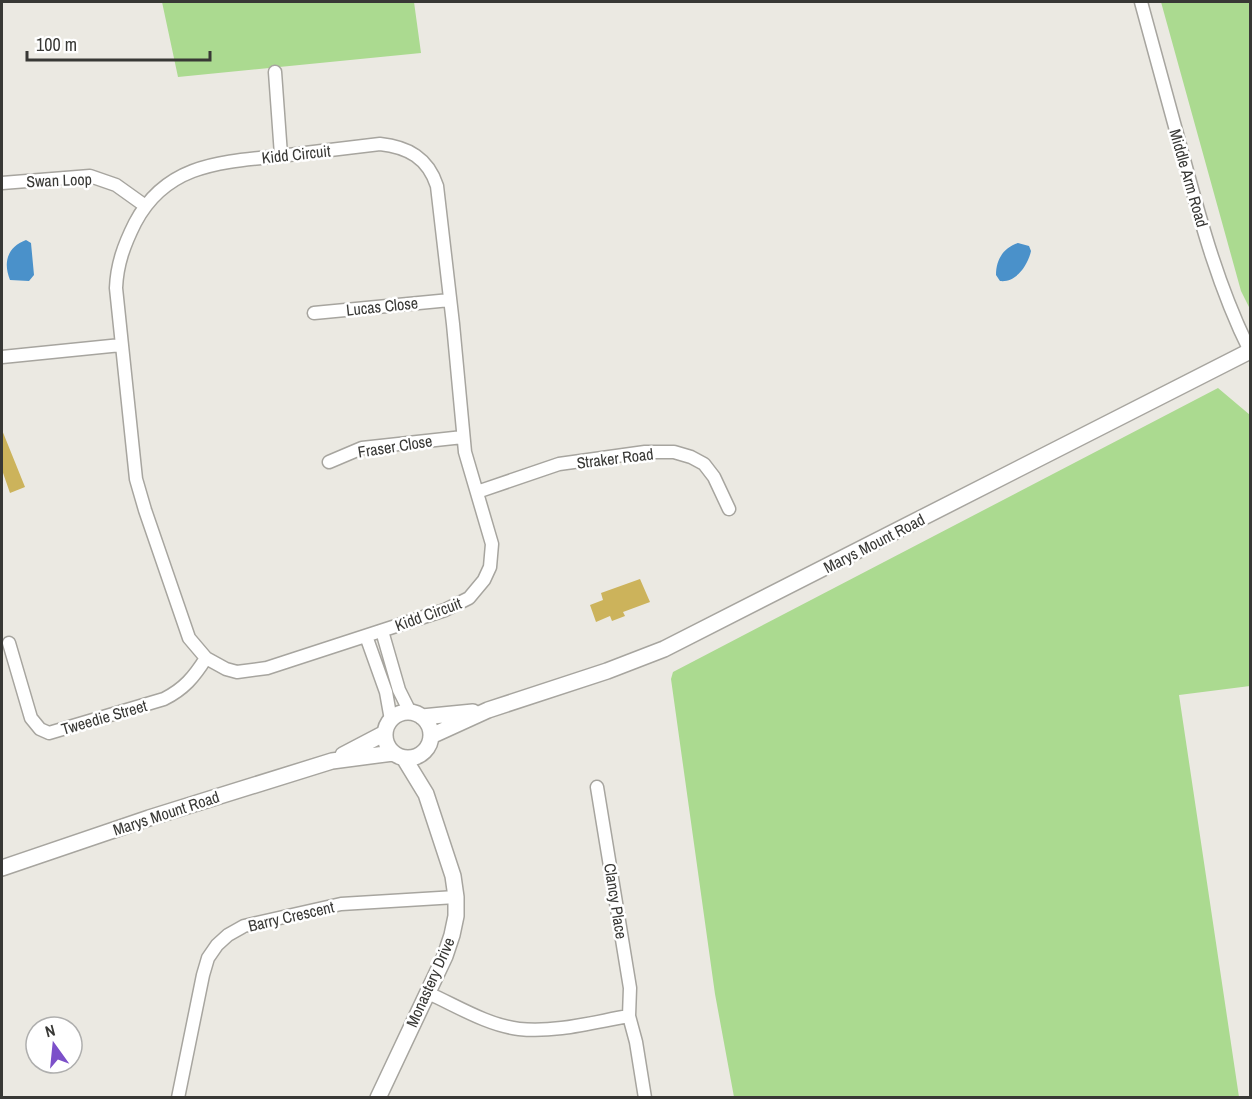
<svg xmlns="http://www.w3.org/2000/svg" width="1252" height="1099" viewBox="0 0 1252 1099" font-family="'Archivo Narrow',sans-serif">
<rect width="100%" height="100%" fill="#ebe9e2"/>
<path fill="#abda90" d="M 162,2 L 414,2 L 421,53 L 178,77 Z
M 1161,2 L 1250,2 L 1250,309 L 1241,291 Z
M 1218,388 L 1250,415 L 1250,686 L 1179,695 L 1239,1097 L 734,1097 L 715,994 L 671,679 L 673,672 Z"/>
<path fill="#4a91ca" d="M 26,240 L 31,243 L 34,275 L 29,281 L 10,280 C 3,263 7,247 26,240 Z
M 1018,243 L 1029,246 L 1031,251 C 1028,265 1016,283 1000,281 L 996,275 C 996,260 1003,248 1018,243 Z"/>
<path fill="#ccb35b" d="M 2,430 L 25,487 L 10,493 L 2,470 Z
M 640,579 L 650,602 L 623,612 L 625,616 L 612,621 L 610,616 L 596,622 L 590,605 L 603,600 L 601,593 Z"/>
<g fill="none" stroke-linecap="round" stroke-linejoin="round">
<g stroke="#a7a59f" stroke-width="15">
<path id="minor" d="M 1141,2 C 1155,53 1169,105 1183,156 C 1201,223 1219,289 1250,351
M 275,72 L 281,155
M 380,144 C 408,147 428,158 437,186 L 453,324 L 465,452 L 492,544 L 490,567 L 484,580 L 469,598 L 445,610 L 267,668 L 237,672 L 226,669 L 206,658 L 189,638 L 145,510 L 136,479 L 116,288 C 117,264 124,245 135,223 C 166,164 220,162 280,156 C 313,152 347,148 380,144 Z
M 2,183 L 90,176 L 116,185 L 144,205
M 314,313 L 450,300
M 2,357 L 121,345
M 329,462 L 362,448 L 463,437
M 477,492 L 559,464 L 645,452 L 674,452 L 691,457 L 704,464 L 714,477 L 729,509
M 382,631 L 399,690 L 410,712
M 366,636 L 386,692 L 391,720
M 9,643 L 31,718 L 40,729 L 49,733 L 164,699 C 184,689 194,677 206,658
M 597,787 L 630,988 L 629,1016
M 428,993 C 457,1006 487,1025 519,1029 C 555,1033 594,1022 629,1016 L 636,1042 L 645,1098
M 178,1098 L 203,975 L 208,958 L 217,945 L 228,935 L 244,926 L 341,904 L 456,897"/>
</g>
<g stroke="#a7a59f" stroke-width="18">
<path id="tertiary" d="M385 735a23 23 0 1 1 46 0a23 23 0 1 1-46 0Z
M 422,717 L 473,712
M 431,736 L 488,710 L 607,671 L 664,649 L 1250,351
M 343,755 L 385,733
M 2,868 L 149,818 L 332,761 L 393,753
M 378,1098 L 445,956 L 452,935 L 456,916 L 456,897 L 453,876 L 426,794 L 404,758"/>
</g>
<use href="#minor" stroke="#fff" stroke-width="12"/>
<use href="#tertiary" stroke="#fff" stroke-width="15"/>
</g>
<g text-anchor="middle" stroke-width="5" stroke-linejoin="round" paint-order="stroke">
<g font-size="16" fill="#383835" stroke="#fff">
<text transform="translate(296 154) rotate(-6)" y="6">Kidd Circuit</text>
<text transform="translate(1189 178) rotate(74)" y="6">Middle Arm Road</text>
<text transform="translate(59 180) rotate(-2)" y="6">Swan Loop</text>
<text transform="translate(382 306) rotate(-6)" y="6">Lucas Close</text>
<text transform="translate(395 446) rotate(-9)" y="6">Fraser Close</text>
<text transform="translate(615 458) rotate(-7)" y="6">Straker Road</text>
<text transform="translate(874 543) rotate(-27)" y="6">Marys Mount Road</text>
<text transform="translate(428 614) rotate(-20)" y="6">Kidd Circuit</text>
<text transform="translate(104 717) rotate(-16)" y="6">Tweedie Street</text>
<text transform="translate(166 813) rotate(-18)" y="6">Marys Mount Road</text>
<text transform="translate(616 901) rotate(81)" y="6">Clancy Place</text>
<text transform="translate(291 916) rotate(-13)" y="6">Barry Crescent</text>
<text transform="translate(430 982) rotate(-66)" y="6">Monastery Drive</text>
</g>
</g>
<rect width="1252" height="1099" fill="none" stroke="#383835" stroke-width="6"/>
<g transform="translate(54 1045) rotate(345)"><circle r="28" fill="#ffffff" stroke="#afafae" stroke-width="1.5"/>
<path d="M0-4.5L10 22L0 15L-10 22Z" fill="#7c50c9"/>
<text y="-9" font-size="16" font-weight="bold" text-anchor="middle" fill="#383835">N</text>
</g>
<path d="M27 51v9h183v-9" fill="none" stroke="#383835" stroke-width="3"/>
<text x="36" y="51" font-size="18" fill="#383835" stroke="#ffffff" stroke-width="4.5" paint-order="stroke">100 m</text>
</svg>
